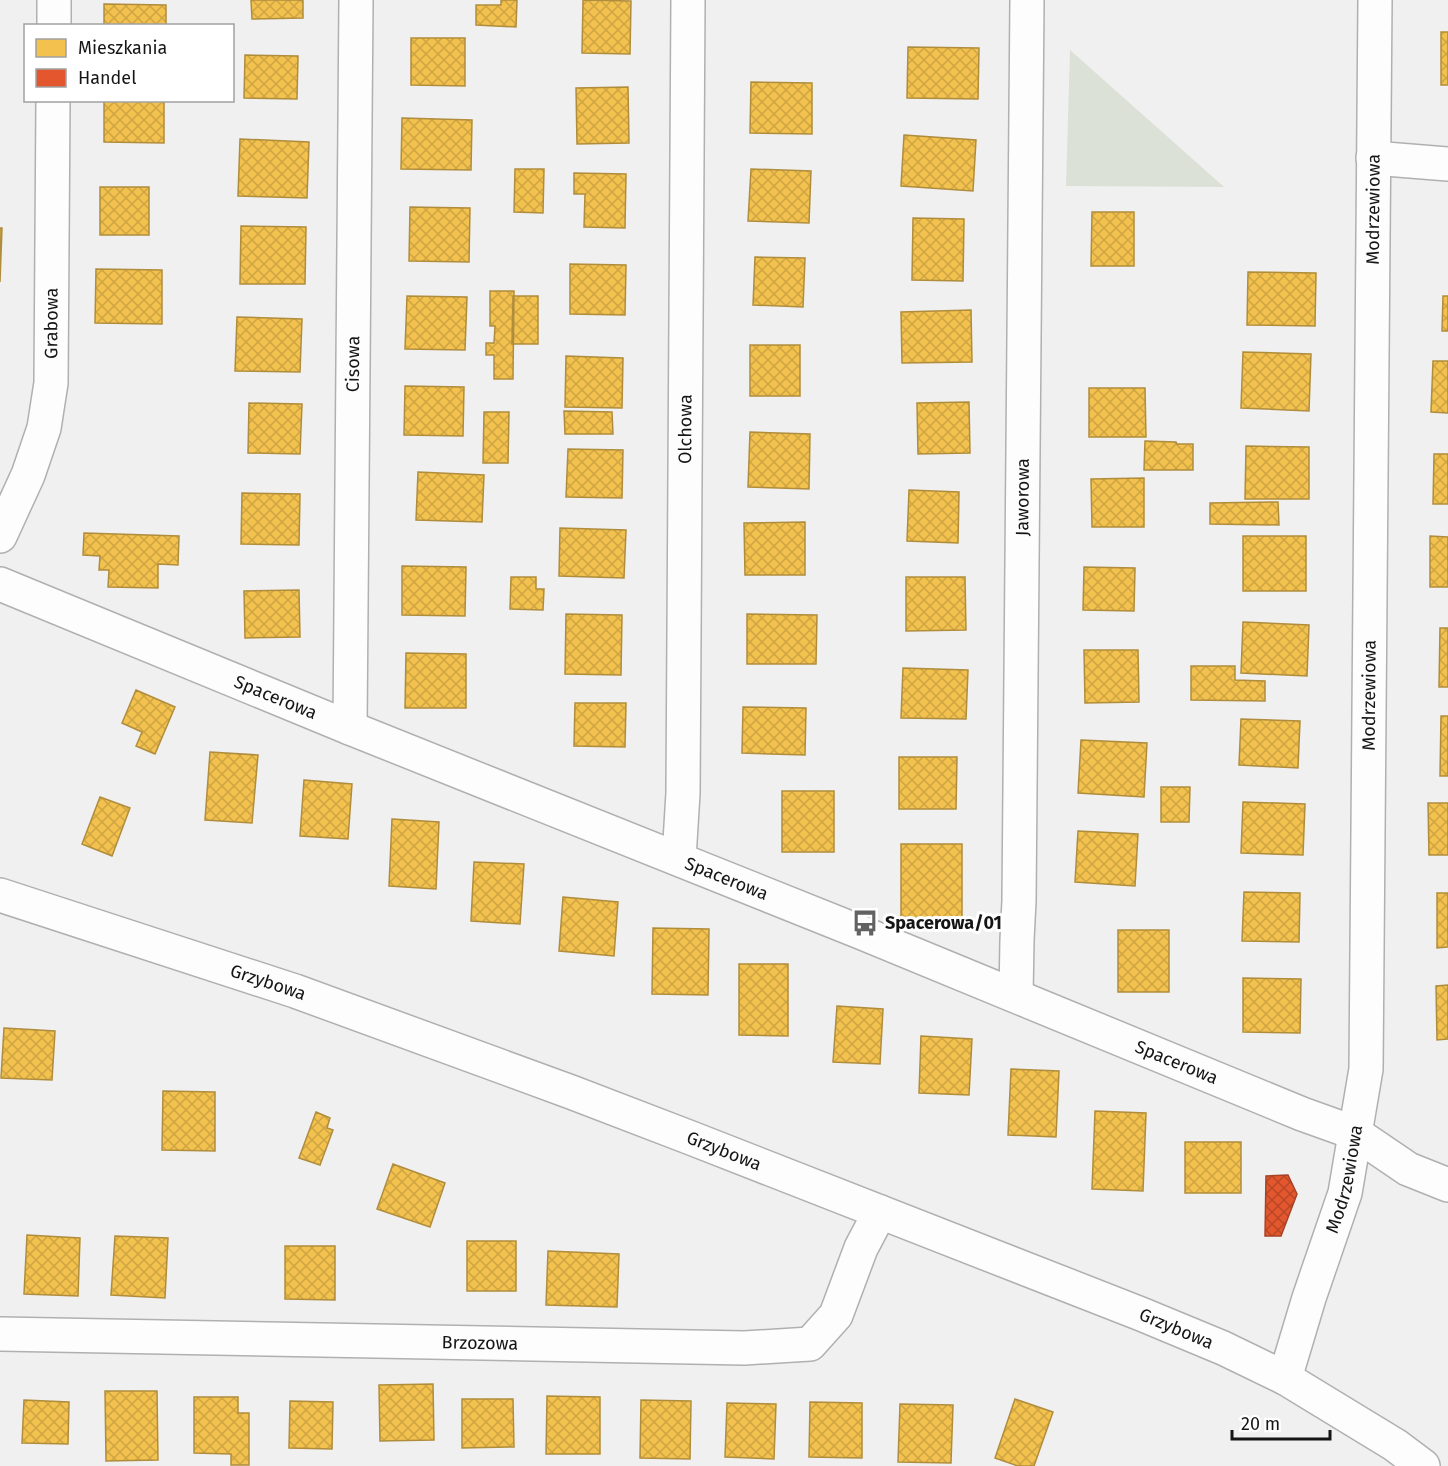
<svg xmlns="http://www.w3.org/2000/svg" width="1448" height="1466" viewBox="0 0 1448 1466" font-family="'Fira Sans',sans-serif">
<defs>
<pattern id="homes-cross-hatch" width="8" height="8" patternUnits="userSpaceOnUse" patternTransform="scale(1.5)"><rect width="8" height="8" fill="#f2c14e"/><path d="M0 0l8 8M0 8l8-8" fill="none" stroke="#cfa543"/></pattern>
<pattern id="shops-cross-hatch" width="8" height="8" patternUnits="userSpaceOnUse" patternTransform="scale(1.5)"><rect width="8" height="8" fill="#e4572e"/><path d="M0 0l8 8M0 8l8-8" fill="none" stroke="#b84726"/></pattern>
</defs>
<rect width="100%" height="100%" fill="#f0f0f0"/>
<path fill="#dbe1d6" d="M 1070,50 L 1224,187 L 1066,186 Z"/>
<path fill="url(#homes-cross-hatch)" stroke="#b08d3d" stroke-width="1.5" d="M 251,0 L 303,0 L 303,18 L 252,19 Z
M 501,0 L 517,0 L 516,27 L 476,25 L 476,5 L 501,5 Z
M 583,0 L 631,1 L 630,54 L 582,53 Z
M 104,4 L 166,5 L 166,26 L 104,26 Z
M 1441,32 L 1448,32 L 1448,85 L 1441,85 Z
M 411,38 L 465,38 L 465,86 L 411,85 Z
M 908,47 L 979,48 L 978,99 L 907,98 Z
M 245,55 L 298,56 L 297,99 L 244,98 Z
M 751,82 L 812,83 L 812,134 L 750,133 Z
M 628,87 L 629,143 L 577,144 L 576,88 Z
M 104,100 L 164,100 L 164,143 L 104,142 Z
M 402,118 L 472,120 L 471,170 L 401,169 Z
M 904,135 L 976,140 L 973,191 L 901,186 Z
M 240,139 L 309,142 L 307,198 L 238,196 Z
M 515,169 L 544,169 L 543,213 L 514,212 Z
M 751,169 L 811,171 L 809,223 L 748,221 Z
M 574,173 L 626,174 L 625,228 L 584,227 L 585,194 L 574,194 Z
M 100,187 L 149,187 L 149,235 L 100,235 Z
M 410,207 L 470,208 L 469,262 L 409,261 Z
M 1092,212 L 1134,212 L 1134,266 L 1091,266 Z
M 913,218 L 964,219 L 963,281 L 912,280 Z
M 241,226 L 306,227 L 305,284 L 240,284 Z
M 0,228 L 2,228 L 0,282 Z
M 755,257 L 805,258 L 803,307 L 753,305 Z
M 570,264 L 626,265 L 625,315 L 570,314 Z
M 96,269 L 162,270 L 162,324 L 95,323 Z
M 1248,272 L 1316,273 L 1315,326 L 1247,325 Z
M 490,291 L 514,291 L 513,379 L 494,379 L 494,355 L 486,355 L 486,343 L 494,343 L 495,326 L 490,326 Z
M 407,296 L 467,297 L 465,350 L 405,349 Z
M 513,296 L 538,296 L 538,344 L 512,344 Z
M 1443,296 L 1448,296 L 1448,331 L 1442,331 Z
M 971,310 L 972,362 L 902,363 L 901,312 Z
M 237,317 L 302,319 L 300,372 L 235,371 Z
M 750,345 L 800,345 L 800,396 L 750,396 Z
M 1243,352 L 1311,354 L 1309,411 L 1241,408 Z
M 566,356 L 623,358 L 622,408 L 565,407 Z
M 1433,361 L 1448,361 L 1448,413 L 1431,412 Z
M 405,386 L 464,387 L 463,436 L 404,435 Z
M 1089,388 L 1145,388 L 1146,437 L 1089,437 Z
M 969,402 L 970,453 L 918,454 L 917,403 Z
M 249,403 L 302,404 L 300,454 L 248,453 Z
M 564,411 L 612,412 L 613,434 L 565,434 Z
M 484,412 L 509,412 L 508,463 L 483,463 Z
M 750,432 L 810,434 L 809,489 L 748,487 Z
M 1145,441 L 1176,442 L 1177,444 L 1193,444 L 1193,470 L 1144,470 Z
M 1246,446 L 1309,447 L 1309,499 L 1245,499 Z
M 568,449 L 623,450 L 622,498 L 566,497 Z
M 1434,454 L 1448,454 L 1448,504 L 1433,504 Z
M 418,472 L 484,475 L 482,522 L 416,520 Z
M 1144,478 L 1144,527 L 1092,527 L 1091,479 Z
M 909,490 L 959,492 L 958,543 L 907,541 Z
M 242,493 L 300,494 L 299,545 L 241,544 Z
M 1278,502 L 1279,525 L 1210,524 L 1210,503 Z
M 805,522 L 805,575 L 745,575 L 744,523 Z
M 560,528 L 626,530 L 624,578 L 559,576 Z
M 84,533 L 179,536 L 178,565 L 158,564 L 158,588 L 108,587 L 109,570 L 99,570 L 100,556 L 83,555 Z
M 1243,536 L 1306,536 L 1306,591 L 1243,591 Z
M 1430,536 L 1448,537 L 1448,587 L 1430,587 Z
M 402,566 L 466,567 L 465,616 L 402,615 Z
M 1084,567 L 1135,568 L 1134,611 L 1083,610 Z
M 511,577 L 536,577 L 536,589 L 544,589 L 543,610 L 510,609 Z
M 906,577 L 965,577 L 966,630 L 906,631 Z
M 299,590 L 300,637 L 245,638 L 244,591 Z
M 566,614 L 622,615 L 621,675 L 565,674 Z
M 747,614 L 817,615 L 816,664 L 747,664 Z
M 1243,622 L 1309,625 L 1307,676 L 1241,673 Z
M 1440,628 L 1448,628 L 1448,687 L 1439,687 Z
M 1084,650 L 1138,650 L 1139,702 L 1085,703 Z
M 406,653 L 466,654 L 466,708 L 405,708 Z
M 1191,666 L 1235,666 L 1235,680 L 1265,681 L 1265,701 L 1191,700 Z
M 903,668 L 968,670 L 966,719 L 901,718 Z
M 136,690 L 175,707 L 155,754 L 136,746 L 142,732 L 122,723 Z
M 575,703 L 626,703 L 625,747 L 574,746 Z
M 743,707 L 806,708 L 805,755 L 742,753 Z
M 1441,716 L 1448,716 L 1448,776 L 1440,776 Z
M 1241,719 L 1300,721 L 1298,768 L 1239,765 Z
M 1081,740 L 1147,743 L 1144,797 L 1078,793 Z
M 210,752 L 258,755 L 252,823 L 205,820 Z
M 899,757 L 957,757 L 956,809 L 899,809 Z
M 304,780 L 352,784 L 348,839 L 300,836 Z
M 1161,787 L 1190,787 L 1189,822 L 1161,822 Z
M 782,791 L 834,791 L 834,852 L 782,852 Z
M 100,797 L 130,808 L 112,856 L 82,844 Z
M 1243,802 L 1305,804 L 1303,855 L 1241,853 Z
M 1428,803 L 1448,803 L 1448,855 L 1429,855 Z
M 392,819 L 439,822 L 436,889 L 389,886 Z
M 1078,831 L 1138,834 L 1135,886 L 1075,882 Z
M 901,844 L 962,844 L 962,918 L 901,918 Z
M 474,862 L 524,864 L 520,924 L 471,921 Z
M 1244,892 L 1300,893 L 1299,942 L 1242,941 Z
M 1437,893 L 1448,893 L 1448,947 L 1437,948 Z
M 563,897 L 618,902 L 614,956 L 559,951 Z
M 653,928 L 709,929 L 708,995 L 652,994 Z
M 1118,930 L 1169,930 L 1169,992 L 1118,992 Z
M 739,964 L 788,964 L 788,1036 L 739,1035 Z
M 1243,978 L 1301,979 L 1300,1033 L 1243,1032 Z
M 1448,985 L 1448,1039 L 1437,1040 L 1436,986 Z
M 837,1006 L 883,1009 L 880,1064 L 833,1062 Z
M 4,1028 L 55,1031 L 52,1080 L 1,1078 Z
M 921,1036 L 972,1039 L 969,1095 L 919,1093 Z
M 1011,1069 L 1059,1071 L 1056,1137 L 1008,1135 Z
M 163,1091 L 215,1092 L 215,1151 L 162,1150 Z
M 1095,1111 L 1146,1113 L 1143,1191 L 1092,1189 Z
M 316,1112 L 330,1118 L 327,1128 L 333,1130 L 320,1165 L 299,1158 Z
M 1185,1142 L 1241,1142 L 1241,1193 L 1185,1193 Z
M 393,1164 L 445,1183 L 430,1227 L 377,1209 Z
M 27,1235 L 80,1238 L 78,1296 L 24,1294 Z
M 115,1236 L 168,1238 L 165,1298 L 111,1295 Z
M 467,1241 L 516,1241 L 516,1291 L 467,1291 Z
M 285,1246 L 335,1246 L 335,1300 L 285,1299 Z
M 548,1251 L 619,1254 L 617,1307 L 546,1305 Z
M 433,1384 L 434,1440 L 380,1441 L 379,1385 Z
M 105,1391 L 157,1391 L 158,1460 L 106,1461 Z
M 547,1396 L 600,1397 L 600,1454 L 546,1454 Z
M 194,1397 L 238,1397 L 238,1413 L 249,1413 L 249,1465 L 231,1465 L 231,1454 L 194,1453 Z
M 462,1399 L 513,1399 L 514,1447 L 462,1448 Z
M 1015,1399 L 1053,1412 L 1034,1466 L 1018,1466 L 995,1458 Z
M 24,1400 L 69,1402 L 68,1444 L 22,1443 Z
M 641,1400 L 691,1401 L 690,1459 L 640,1458 Z
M 290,1401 L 333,1402 L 332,1449 L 289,1448 Z
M 810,1402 L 862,1403 L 862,1458 L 809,1457 Z
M 727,1403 L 776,1404 L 774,1459 L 725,1457 Z
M 900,1404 L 953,1405 L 951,1463 L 898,1462 Z"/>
<path fill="url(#shops-cross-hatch)" stroke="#a64327" stroke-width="1.5" d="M 1288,1175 L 1297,1194 L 1281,1236 L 1265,1236 L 1266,1176 Z"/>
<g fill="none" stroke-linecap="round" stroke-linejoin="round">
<g stroke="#b0b0b0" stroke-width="36">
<g id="minor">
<path d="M 54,26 L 54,0"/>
<path d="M 1373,158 L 1448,164"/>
<path id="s1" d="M 0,536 L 28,475 L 44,428 L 51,383 L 53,100"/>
<path id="s2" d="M 0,584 L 350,728 L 860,932 L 1302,1114 L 1355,1133 L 1408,1169 L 1448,1185"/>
<path id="s3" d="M 350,728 L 356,0"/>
<path id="s4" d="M 679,858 L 683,793 L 688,0"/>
<path id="s5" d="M 1016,995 L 1017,940 L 1019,901 L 1027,0"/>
<path id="s6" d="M 0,1334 L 744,1348 L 810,1344 L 836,1315 L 861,1248 L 880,1212"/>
<path id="s7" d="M 1285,1378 L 1309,1298 L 1345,1193 L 1366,1069 L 1375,0"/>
</g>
</g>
<g stroke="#b0b0b0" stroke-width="36">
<g id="major">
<path id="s8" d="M 0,895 L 295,991 L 571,1092 L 691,1138 L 1141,1314 L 1223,1348 L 1285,1378 L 1395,1445 L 1423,1466"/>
</g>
</g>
<use href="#minor" stroke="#fdfdfd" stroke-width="33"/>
<use href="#major" stroke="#fdfdfd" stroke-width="33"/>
</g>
<defs>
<g id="bus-bare" transform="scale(2.07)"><path d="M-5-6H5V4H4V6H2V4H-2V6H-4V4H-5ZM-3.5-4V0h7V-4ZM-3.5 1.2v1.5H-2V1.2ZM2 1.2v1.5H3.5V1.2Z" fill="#626262" stroke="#fff" stroke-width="2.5" paint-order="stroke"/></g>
</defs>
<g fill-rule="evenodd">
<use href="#bus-bare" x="865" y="923"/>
</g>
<g text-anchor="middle" stroke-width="6" stroke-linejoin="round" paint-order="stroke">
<g font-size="18" fill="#151516" stroke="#fff">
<text dy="6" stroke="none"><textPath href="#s7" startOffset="1180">Modrzewiowa</textPath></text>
<text dy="6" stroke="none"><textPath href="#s1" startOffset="222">Grabowa</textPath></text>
<text dy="6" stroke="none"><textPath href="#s3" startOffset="364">Cisowa</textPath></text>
<text dy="6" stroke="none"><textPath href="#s4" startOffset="429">Olchowa</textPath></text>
<text dy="6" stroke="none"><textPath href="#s5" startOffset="498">Jaworowa</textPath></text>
<text dy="6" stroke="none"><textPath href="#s7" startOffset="694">Modrzewiowa</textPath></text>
<text dy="6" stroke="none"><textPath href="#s2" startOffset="298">Spacerowa</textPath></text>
<text dy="6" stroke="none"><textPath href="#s2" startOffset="784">Spacerowa</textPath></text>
<text dy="6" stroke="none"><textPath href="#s8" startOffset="282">Grzybowa</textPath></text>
<text dy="6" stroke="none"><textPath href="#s2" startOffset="1270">Spacerowa</textPath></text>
<text dy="6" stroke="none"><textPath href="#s8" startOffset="768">Grzybowa</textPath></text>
<text dy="6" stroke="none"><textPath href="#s7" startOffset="208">Modrzewiowa</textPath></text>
<text dy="6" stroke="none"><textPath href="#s8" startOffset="1254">Grzybowa</textPath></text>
<text dy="6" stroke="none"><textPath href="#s6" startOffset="480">Brzozowa</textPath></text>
</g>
<g font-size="18" font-weight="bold" fill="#151516" stroke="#fff" text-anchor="start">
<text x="885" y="929">Spacerowa/01</text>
</g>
</g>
<rect x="24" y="24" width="210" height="78" fill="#ffffff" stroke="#a1a1a2" stroke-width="1.5"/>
<rect x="36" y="39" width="30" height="18" fill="#f2c14e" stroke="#a1a1a2" stroke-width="1.5"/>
<text x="78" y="54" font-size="18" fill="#151516">Mieszkania</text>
<rect x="36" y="69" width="30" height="18" fill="#e4572e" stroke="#a1a1a2" stroke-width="1.5"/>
<text x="78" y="84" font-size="18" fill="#151516">Handel</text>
<path d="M1232 1430v9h98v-9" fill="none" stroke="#151516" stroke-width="3"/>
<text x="1241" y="1430" font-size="18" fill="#151516" stroke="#ffffff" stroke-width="4.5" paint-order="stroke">20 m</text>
</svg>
